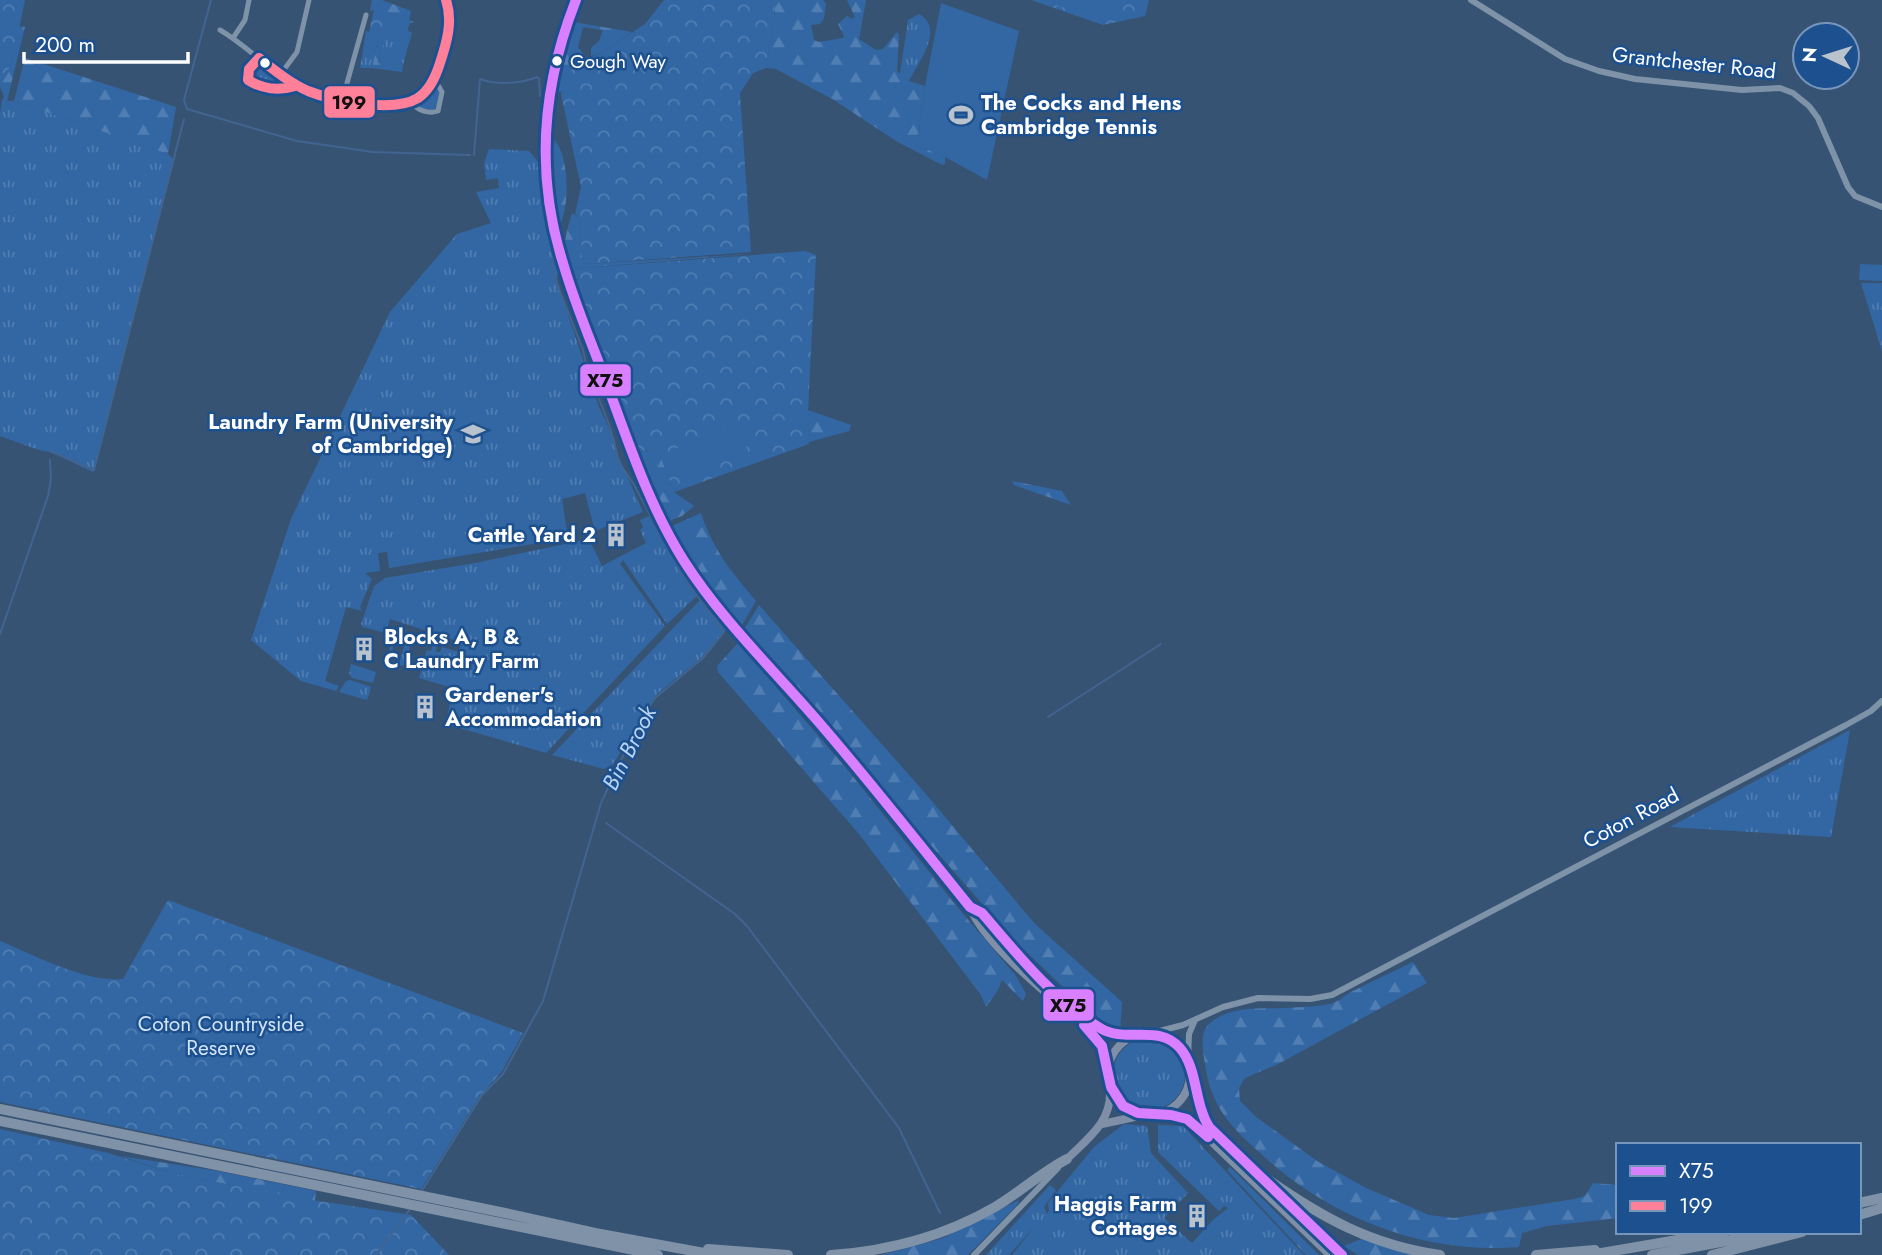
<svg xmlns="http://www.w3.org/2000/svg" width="1882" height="1255" viewBox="0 0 1882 1255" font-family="Jost,sans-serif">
<defs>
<pattern id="grass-tufts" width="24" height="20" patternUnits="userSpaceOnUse" patternTransform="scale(1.75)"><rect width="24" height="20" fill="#3267a4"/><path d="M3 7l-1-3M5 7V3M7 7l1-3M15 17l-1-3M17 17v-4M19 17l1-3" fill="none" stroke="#517eb2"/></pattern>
<pattern id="forest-firs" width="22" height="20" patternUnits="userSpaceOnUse" patternTransform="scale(1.75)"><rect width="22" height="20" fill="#3267a4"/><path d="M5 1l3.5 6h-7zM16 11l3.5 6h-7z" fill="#517eb2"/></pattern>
<pattern id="park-crowns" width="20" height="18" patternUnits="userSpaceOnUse" patternTransform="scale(1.75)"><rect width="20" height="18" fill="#3267a4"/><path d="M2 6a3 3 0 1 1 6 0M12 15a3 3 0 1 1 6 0" fill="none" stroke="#517eb2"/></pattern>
</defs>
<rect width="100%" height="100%" fill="#375374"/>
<path fill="url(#grass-tufts)" d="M 919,14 C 946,29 917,64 909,81 L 900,74 L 908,20 Z
M 366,31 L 379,34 L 372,68 L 360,68 Z
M 386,34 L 409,43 L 403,65 L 378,64 Z
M 259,65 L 288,84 L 287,87 L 253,81 L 251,70 Z
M 288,73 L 311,86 L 342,95 L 338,98 C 322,94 294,90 288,73 Z
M 436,87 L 440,92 L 438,108 L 430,110 L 419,108 L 416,105 Z
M 2,101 L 14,101 L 168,154 L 174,160 L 93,472 L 53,453 L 36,449 L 0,436 L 0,113 Z
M 489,149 L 529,151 L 538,162 L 543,205 L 555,251 L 558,273 L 557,279 L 562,297 L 599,407 L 615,440 L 617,453 L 643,512 L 595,531 L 585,493 L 562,499 L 568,538 L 389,568 L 387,552 L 378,553 L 380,571 L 365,573 L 372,579 L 360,607 L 362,611 L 346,607 L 325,681 L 339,686 L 336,691 L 301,681 L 251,640 L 291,519 L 390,312 L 457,234 L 491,223 L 476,192 L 499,188 L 498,178 L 486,180 L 484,164 Z
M 1861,283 L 1882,283 L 1882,351 Z
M 649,516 L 698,595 L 667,624 L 623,560 L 620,564 L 665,626 L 546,753 L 446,724 L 453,688 L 419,678 L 427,650 L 431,651 L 433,644 L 437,645 L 436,652 L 440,652 L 442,647 L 459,652 L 461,642 L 390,619 L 386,632 L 382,632 L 363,627 L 361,624 L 374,586 L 385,578 L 475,563 L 589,539 L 602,566 L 646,543 L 640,530 L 643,527 L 640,520 Z
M 701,599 L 726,630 L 700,659 L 657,694 L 613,764 L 604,769 L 552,755 Z
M 397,631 L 409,635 L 411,644 L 405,665 L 398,666 L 407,637 L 397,634 L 392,651 L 389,650 L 394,633 Z
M 351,664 L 376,672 L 373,683 L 352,678 L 349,673 Z
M 350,680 L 371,687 L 367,700 L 339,692 L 346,681 Z
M 1850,730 L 1831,837 L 1670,827 Z
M1113 1074a36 36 0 1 1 72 0a36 36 0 1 1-72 0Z
M 1124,1124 L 1147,1126 L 1151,1153 L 1188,1193 L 1164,1218 L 1192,1243 L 1213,1220 L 1228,1208 L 1224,1206 L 1219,1211 L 1158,1152 L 1158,1125 L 1183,1126 L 1304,1255 L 1012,1255 L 1035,1226 L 1009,1255 L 986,1255 L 1050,1185 L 1056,1190 L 1044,1207 L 1047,1214 L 1049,1211 L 1048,1203 L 1094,1147 Z"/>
<path fill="url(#forest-firs)" d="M 372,0 L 382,0 L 411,11 L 409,20 L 414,22 L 410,23 L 407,30 L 412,33 L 409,43 L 386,35 L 378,63 L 403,65 L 402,72 L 372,68 L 379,34 L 375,10 L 370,11 Z
M 775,0 L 823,0 L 826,4 L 824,18 L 820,24 L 811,25 L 814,40 L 819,42 L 843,38 L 844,36 L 838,24 L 847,16 L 852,19 L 855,17 L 847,0 L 866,0 L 859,39 L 876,50 L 883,49 L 897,32 L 899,35 L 897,71 L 909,81 L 925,86 L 917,145 L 945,157 L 945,164 L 942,165 L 896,141 L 834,100 L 776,69 L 766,68 C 769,45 775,23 775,0 Z
M 573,22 L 632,32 L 601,53 L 591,56 L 591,48 L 599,41 L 603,30 L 583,27 L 578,47 L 586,58 C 571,66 568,78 562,91 L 557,92 Z
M 19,26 L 25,27 L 7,101 L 2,101 L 4,96 L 0,87 L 0,75 L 7,72 L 12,62 Z
M 25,58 L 176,107 L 168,154 L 14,101 Z
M 554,140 C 570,155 570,211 558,229 C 549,211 544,162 550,142 Z
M 572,213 L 579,218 L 583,263 L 585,264 L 751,254 L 571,269 C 559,254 567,230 572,213 Z
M 808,410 L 851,425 L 849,431 L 809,442 Z
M 657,447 L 674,492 L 694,506 L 682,516 L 669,521 L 638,453 Z
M 1012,481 L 1062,491 L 1071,505 L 1014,485 Z
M 701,513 C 713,550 731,571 756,601 L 741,627 L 695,571 L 672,526 Z
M 759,605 L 924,792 L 1035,924 L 1122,1002 L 1120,1031 L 1100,1022 L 1014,940 L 743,631 Z
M 738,643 L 846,768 L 958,908 L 1016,976 L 1026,994 L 1023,1001 L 1002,980 L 998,990 L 986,1007 L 981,995 L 859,834 L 718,672 L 717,666 Z
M 1413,962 L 1427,983 L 1278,1064 L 1245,1078 L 1239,1088 L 1240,1101 L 1256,1117 L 1317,1161 L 1366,1188 L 1429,1215 L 1454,1218 L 1574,1199 L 1585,1196 L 1593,1183 L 1618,1185 L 1618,1218 L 1547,1226 L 1522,1233 L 1519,1247 C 1424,1255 1328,1217 1259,1152 C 1232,1128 1212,1107 1206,1070 C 1204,1056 1198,1034 1209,1024 C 1229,1005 1262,1009 1286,1008 C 1298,1007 1322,1007 1333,1003 C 1339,1001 1345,995 1351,992 C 1371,982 1392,972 1413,962 Z
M 120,1156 L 218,1171 L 316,1191 L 315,1201 L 178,1175 Z
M 1230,1167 L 1319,1255 L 1306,1255 L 1227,1170 Z
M 1019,1200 L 1018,1204 L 968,1255 L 881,1255 L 943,1238 Z
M 1361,1239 L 1418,1255 L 1358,1255 L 1344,1246 Z"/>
<path fill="url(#park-crowns)" d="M 0,0 L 25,0 L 12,62 L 7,72 L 0,75 Z
M 664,0 L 775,0 C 775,23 769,45 766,68 L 753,73 L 740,93 L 751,252 L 585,264 L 583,263 L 579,218 L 575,214 L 581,187 L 561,94 L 566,76 L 579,62 L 601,53 L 645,24 Z
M 1031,0 L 1149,0 L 1145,16 L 1103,25 Z
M 374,10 L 389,13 L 382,35 L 369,32 Z
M 805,251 L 816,255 L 808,410 L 809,444 L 674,492 L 657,447 L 640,452 L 571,269 Z
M 168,900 L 523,1033 L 502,1071 L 478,1099 L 421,1189 L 0,1102 L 0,941 C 34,955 86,983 123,979 Z
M 0,1129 L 108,1153 L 178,1175 L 312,1200 L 411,1215 L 449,1255 L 0,1255 Z"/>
<path fill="#3267a4" d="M 1039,0 L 1109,0 L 1104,20 Z
M 941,3 L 1019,31 L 987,180 L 945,157 L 917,145 L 925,86 Z
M 1860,264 L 1882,265 L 1882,281 L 1859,280 Z
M 738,425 L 748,451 L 678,478 L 669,451 Z"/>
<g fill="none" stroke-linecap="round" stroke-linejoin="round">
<path stroke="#416490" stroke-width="2" d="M 211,0 L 184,100 L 187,109 L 297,141 L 373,152 L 470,155
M 552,146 L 557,212
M 474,155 L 480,79 C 495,85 521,84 537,77 L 539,79 L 540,96
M 50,451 L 94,470 L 184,119
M 0,634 L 48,496 L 51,479 L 50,460
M 1048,717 L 1161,644
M 606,823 L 735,914 L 747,926 L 899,1128 L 940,1213
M 421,1192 L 482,1095 L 503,1074 L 543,1001 L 601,803 L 640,720 L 655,698 L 703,658 L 724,632 L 683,576 L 634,485 L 619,462 L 610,427 L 587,368 L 583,350 L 557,284 L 552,266 L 553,252
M 376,1255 L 411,1208"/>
<path stroke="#7e92a8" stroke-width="5" d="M 220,30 C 246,45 267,68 293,85 C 315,98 391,114 414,102 C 426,96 432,86 437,73 C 445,52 456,23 446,0
M 233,38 L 245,20 L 249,0
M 259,58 C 252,65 243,74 250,83 L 280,89 L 295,86
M 280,75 L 297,52 L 309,0
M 342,101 L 366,15
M 412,103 C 418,111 429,114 438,111 L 442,92 L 435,80"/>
<path stroke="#7e92a8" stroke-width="6" d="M 1471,0 L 1565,59 L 1599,71 L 1635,79 L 1742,90 L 1780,88 L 1793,93 L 1809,106 L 1818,118 L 1848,187 L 1855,196 L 1882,207
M 1152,1033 L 1183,1025 L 1223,1007 L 1258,998 L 1310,999 L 1332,995 L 1846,725 L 1871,711 L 1882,701
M 1188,1061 L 1189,1034 L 1195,1020
M 974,1255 L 1058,1168"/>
<path stroke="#7e8fa7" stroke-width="8" d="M 576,0 C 546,70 535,149 552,224 C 564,276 586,326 604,376 C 632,453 658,524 705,592 L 887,802 L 970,907 C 983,940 1033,982 1061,1006 C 1074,1017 1091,1027 1100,1042 C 1105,1050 1106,1059 1108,1068
M 970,907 L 982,913 L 1010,946 L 1080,1012 L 1112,1035 L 1130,1037
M1108 1074a41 41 0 1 1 82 0a41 41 0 1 1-82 0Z
M 1191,1077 L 1199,1109 L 1209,1127 L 1342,1255
M 1161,1114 L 1189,1120 L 1330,1255
M 1102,1124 L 1144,1115
M 1067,1159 C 1087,1139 1112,1122 1110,1090"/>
<path stroke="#7f92a7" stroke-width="10" d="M 0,1109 L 505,1213 L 595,1233 L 715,1255
M 0,1121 L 658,1255
M 1264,1177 C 1321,1217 1370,1245 1440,1255
M 1859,1203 L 1882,1198
M 1859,1215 L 1882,1208
M 708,1249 L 788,1255
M 831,1255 C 888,1251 945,1236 995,1207 C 1020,1192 1042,1172 1067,1159
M 1536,1255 L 1595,1250
M 1590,1255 L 1724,1232
M 1652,1255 L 1774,1232
M 1712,1255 L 1802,1232"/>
<g stroke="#1d508e" stroke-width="16">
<path id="bus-1" d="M 576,0 C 542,86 535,174 563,263 C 575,305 593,346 608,387 C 630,447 650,507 684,561 C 721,619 771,667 816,719 C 869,780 919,844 970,907 L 982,913 C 1017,954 1054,1000 1100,1028 C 1126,1044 1158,1023 1180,1048 C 1198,1069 1194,1103 1209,1127 L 1342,1255
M 1084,1025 L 1102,1046 L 1111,1087 L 1123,1106 L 1138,1113 L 1171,1115 L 1187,1119 L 1208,1137"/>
</g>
<g stroke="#1d508e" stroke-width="16">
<path id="bus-2" d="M 295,86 C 279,91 262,89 248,80 L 249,69 L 259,58 C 274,70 290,83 308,91 C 333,101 394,113 418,98 C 430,90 436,76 440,63 C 447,42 453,21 446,0"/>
</g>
<use href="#bus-1" stroke="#d880ff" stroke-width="10"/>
<use href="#bus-2" stroke="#ff8098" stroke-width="10"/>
</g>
<defs>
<g id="stadium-bare" transform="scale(1.89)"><path d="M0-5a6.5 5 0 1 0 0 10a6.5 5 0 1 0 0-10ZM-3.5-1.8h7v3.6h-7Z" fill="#b9c3ce" stroke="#1d508e" stroke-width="2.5" paint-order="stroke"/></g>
<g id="university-bare" transform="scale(1.89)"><path d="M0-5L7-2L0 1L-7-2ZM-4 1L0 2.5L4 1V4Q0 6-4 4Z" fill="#b9c3ce" stroke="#1d508e" stroke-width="2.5" paint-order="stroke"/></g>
<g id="building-bare" transform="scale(1.89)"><path d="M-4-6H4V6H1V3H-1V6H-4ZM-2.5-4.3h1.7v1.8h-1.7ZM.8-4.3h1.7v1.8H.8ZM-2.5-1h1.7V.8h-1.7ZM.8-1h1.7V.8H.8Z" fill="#b9c3ce" stroke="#1d508e" stroke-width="2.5" paint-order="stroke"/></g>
</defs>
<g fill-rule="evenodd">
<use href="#stadium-bare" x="961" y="115"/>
<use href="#university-bare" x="473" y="434"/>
<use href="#building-bare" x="616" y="535"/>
<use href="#building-bare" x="364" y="649"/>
<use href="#building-bare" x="425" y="707"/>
<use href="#building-bare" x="1197" y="1216"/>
</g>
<g fill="#fff" stroke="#1d508e" stroke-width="2.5">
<circle cx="557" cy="61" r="6"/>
<circle cx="265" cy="63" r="6"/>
</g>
<g text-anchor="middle" stroke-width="5" stroke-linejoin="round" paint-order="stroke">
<g font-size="19" fill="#fff" stroke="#1d508e" text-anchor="start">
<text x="570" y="68">Gough Way</text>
</g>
<g font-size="21" fill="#fff" stroke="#1d508e">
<text transform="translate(1694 63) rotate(6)" y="7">Grantchester Road</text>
<text transform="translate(1631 818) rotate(-28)" y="7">Coton Road</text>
</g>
<g font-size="21" font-weight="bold" fill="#fff" stroke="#1d508e" text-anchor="start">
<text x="981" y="110">The Cocks and Hens<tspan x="981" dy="24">Cambridge Tennis</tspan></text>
<text x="453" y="429" text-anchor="end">Laundry Farm (University<tspan x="453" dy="24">of Cambridge)</tspan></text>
<text x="596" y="542" text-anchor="end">Cattle Yard 2</text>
<text x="384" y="644">Blocks A, B &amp;<tspan x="384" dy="24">C Laundry Farm</tspan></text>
<text x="445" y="702">Gardener's<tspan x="445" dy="24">Accommodation</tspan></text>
<text x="1177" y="1211" text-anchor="end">Haggis Farm<tspan x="1177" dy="24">Cottages</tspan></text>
</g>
<g font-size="21" fill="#d1e4f9" stroke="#1d508e">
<text x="221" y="1031">Coton Countryside<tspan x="221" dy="24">Reserve</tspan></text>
</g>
<g font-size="23" font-style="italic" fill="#b7d4f4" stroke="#1d508e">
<text transform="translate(629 748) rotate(-63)" y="8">Bin Brook</text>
</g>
</g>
<g stroke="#1d508e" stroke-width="2.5">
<rect x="323" y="85" width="53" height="34" rx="7" fill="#ff8098"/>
<rect x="579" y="363" width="53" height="34" rx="7" fill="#d880ff"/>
<rect x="1042" y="988" width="53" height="34" rx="7" fill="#d880ff"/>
</g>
<g font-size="19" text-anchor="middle" font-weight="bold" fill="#111">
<text x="349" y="109">199</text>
<text x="605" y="387">X75</text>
<text x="1068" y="1012">X75</text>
</g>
<rect x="1616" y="1143" width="245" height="91" fill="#1d508e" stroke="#7796bb" stroke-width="2"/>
<rect x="1630" y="1166" width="35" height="10" fill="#d880ff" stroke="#7796bb" stroke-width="2"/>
<text x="1679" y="1178" font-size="21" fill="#ffffff">X75</text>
<rect x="1630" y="1201" width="35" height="10" fill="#ff8098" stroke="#7796bb" stroke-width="2"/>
<text x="1679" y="1213" font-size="21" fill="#ffffff">199</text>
<g transform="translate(1826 56) rotate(274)"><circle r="33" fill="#1d508e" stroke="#7796bb" stroke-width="2"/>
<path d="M0-5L12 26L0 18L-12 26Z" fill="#b9c3ce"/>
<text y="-10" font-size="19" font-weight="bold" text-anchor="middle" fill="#ffffff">N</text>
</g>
<path d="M24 52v10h164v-10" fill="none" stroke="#ffffff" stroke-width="3.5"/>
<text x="35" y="52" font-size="21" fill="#ffffff" stroke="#1d508e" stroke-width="5" paint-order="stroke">200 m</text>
</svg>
